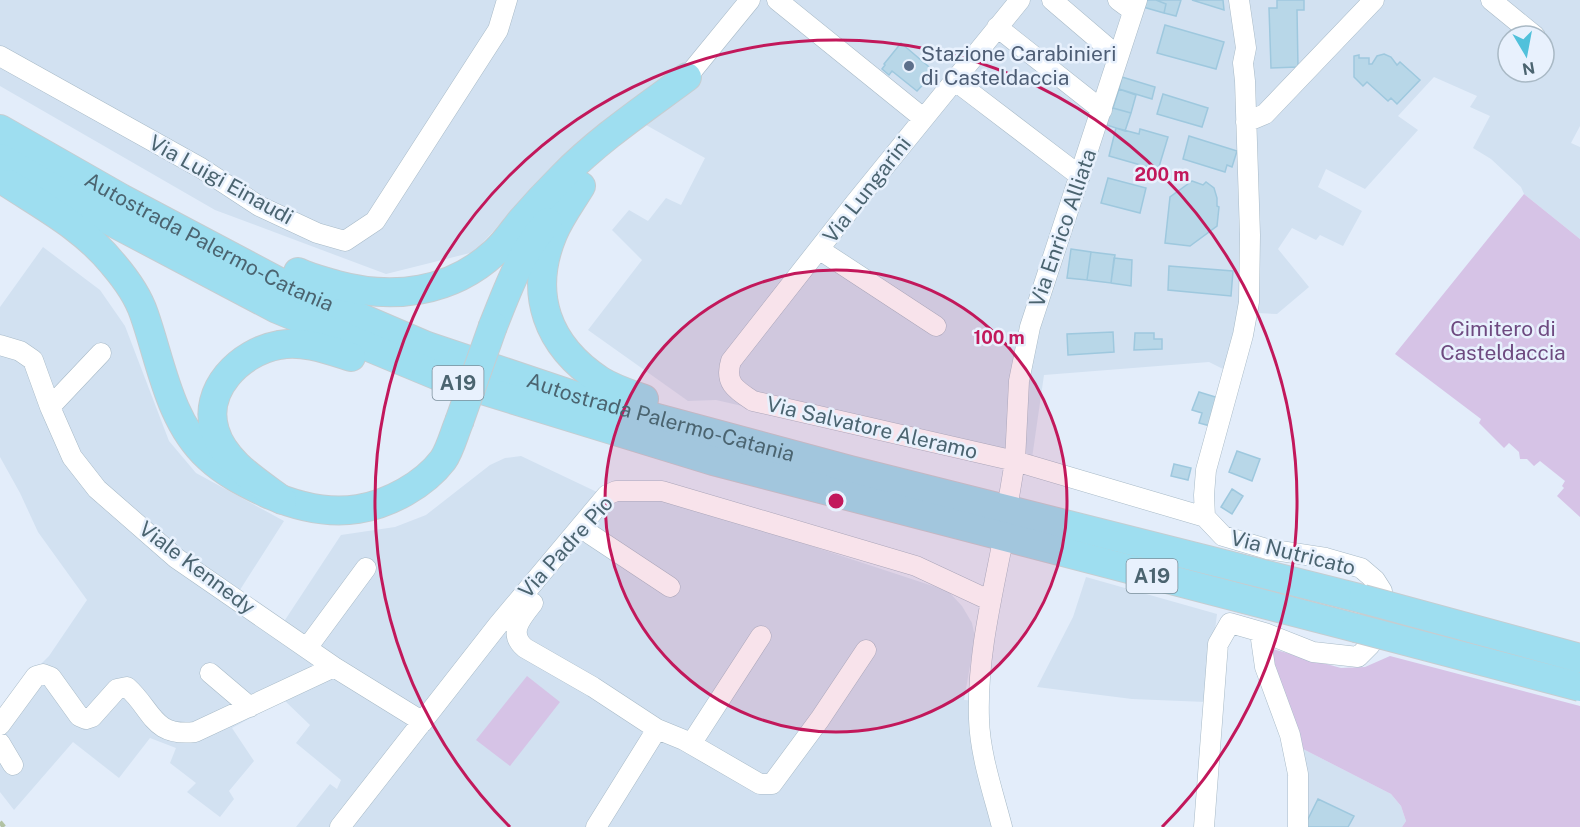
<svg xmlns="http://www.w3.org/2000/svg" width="1580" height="827" viewBox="0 0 1580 827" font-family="'Public Sans',sans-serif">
<rect width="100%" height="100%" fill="#e3edfa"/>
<path fill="#d2e1f1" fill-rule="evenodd" d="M 0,0 L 1580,0 L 1580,126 L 1571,143 L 1580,147 L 1580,239 L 1524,194 L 1521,187 L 1491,159 L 1473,148 L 1490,116 L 1470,107 L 1477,96 L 1434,77 L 1398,116 L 1418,130 L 1365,189 L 1326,169 L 1318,187 L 1362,211 L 1343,246 L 1320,235 L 1316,240 L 1292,228 L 1278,249 L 1309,287 L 1277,314 L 1258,313 L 1253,316 L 1239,377 L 1209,362 L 1044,375 L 1030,472 L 716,400 L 688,401 L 588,330 L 642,260 L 612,230 L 629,210 L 648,221 L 666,198 L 681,205 L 705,158 L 621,111 L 553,167 L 474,252 L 386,274 L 215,210 L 0,86 ZM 1508,36 L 1544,36 L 1544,72 L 1508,72 Z
M 43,247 L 100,290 L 125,326 L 169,441 L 196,473 L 284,521 L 238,593 L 283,623 L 341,535 L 395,527 L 426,515 L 490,465 L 505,458 L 521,456 L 599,493 L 645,496 L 735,521 L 948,591 L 962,606 L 972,623 L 975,637 L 964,700 L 989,701 L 989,721 L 993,757 L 1013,827 L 296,827 L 330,784 L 337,789 L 341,780 L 296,743 L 310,725 L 284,700 L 232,728 L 254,761 L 229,791 L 234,799 L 220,817 L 187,792 L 196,783 L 170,763 L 176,748 L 150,738 L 119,778 L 73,742 L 14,810 L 0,792 L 0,716 L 24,681 L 49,656 L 87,600 L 38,532 L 20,493 L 0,457 L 0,307 Z
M 1086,577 L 1217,614 L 1206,702 L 1132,699 L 1037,687 L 1073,617 Z
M 1303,749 L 1391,794 L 1401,806 L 1406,821 L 1402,827 L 1294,827 L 1294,780 Z"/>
<path fill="#d6c3e6" d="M 1524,194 L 1580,239 L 1580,517 L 1557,496 L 1564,488 L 1562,486 L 1565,481 L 1540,461 L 1534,466 L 1527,459 L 1520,459 L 1519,452 L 1509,443 L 1504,448 L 1479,423 L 1481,419 L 1395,354 Z
M 1269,648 L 1341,668 L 1365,667 L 1390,656 L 1580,706 L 1580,827 L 1402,827 L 1406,821 L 1401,806 L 1391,794 L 1303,749 L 1295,733 Z
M 527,676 L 560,702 L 510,766 L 476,740 Z"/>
<path fill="#b8d7e8" stroke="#9ec8de" stroke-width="1.5" d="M 1145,0 L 1156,0 L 1166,4 L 1164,13 L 1143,7 Z
M 1156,0 L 1181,0 L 1176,16 L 1164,13 L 1166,4 Z
M 1192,0 L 1223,0 L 1224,10 Z
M 1277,0 L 1304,0 L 1304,10 L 1297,10 L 1298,67 L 1271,68 L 1269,8 L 1277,8 Z
M 1165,25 L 1224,42 L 1216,69 L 1157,53 Z
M 901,43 L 935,72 L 917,91 L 892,71 L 889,75 L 882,69 L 885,65 L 884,64 Z
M 1384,54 L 1391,57 L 1397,65 L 1400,62 L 1420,80 L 1397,104 L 1391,98 L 1388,101 L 1367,82 L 1363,86 L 1354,77 L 1354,56 L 1359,55 L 1359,58 L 1369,58 L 1369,64 L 1372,64 L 1377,56 Z
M 1122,77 L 1155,87 L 1152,99 L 1119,89 Z
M 1119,89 L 1136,95 L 1131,113 L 1113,108 Z
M 1163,94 L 1208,108 L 1202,127 L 1157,114 Z
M 1109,107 L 1131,113 L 1125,131 L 1104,124 Z
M 1116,128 L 1139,134 L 1140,129 L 1168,137 L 1158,170 L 1109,156 Z
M 1189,136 L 1237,151 L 1232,167 L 1227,165 L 1225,172 L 1183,159 Z
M 1108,178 L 1146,188 L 1140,213 L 1101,203 Z
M 1192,181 L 1203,185 L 1206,182 L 1214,188 L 1217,198 L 1217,206 L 1219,207 L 1217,226 L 1190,246 L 1165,243 L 1170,197 Z
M 1071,249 L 1091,252 L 1087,280 L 1067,278 Z
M 1091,252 L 1115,255 L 1111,283 L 1087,280 Z
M 1114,258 L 1132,260 L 1131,286 L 1111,283 Z
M 1169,266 L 1233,271 L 1231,296 L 1168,290 Z
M 1113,332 L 1114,352 L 1068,355 L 1067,334 Z
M 1135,333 L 1154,333 L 1154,339 L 1162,339 L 1162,349 L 1134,350 Z
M 1199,392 L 1222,399 L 1214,427 L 1199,423 L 1202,413 L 1192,410 Z
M 1237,451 L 1260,459 L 1252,481 L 1229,472 Z
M 1174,464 L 1191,468 L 1188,480 L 1171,476 Z
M 1232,489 L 1243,496 L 1232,514 L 1221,507 Z
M 1318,799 L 1354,816 L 1348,827 L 1304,827 Z"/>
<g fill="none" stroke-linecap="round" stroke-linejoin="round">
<g stroke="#a8bac7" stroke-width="21">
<path id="minor" d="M 777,0 L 923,118
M 1020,0 L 855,203 L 731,361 C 724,383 736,390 753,401 L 1015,461 L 1205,517
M 1052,0 L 1107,47
M 1118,0 L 1133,11
M 1491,0 L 1535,36
M 997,27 L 1102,110
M 0,56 L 201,168 L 259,206 L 317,233 L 345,241 L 375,221 L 498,30 L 507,0
M 687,77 L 750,0
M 954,80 L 1080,176
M 1246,122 L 1265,114 L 1374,0
M 820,250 L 936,326
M 0,345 L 20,351 L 33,360 L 50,407 L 72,457 L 97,489 L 176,558 L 334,667 L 423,722
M 50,407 L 101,353
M 1009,497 L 1015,461 L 1019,381 L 1030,327 L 1137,0
M 590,534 L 670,587
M 1001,550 C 990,605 977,662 979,719 C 980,755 993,792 1002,827
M 533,603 C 522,617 507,633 525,648 L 593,687 L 657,729 L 684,740 L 760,784 L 772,784 L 820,719 L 866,650
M 1260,632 L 1265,667 L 1290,735 L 1298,774 L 1298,827
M 307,648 L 366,568
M 210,673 L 250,707
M 0,725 L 36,676 L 43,674 L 51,677 L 79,716 L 86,719 L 92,717 L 117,689 L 127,687 C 153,710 152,737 195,732 L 334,667
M 0,743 L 13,765
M 691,744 L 761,636
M 340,827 L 498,625 L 607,495 L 616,491 L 662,491 L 916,566 L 991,601
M 596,827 L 657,729
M 1204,827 L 1218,644 L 1230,623 L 1265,633 L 1313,652 L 1358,657 L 1370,645 L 1382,591 L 1375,580 L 1361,568 L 1326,558 L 1267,549 L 1223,536 L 1205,517 L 1204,495 L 1206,470 L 1243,335 L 1249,302 L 1250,235 L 1245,81 L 1243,63 L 1246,48 L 1239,0"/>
</g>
<g stroke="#c5cdd1" stroke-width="30">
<g id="highway">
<path id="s1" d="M 0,129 L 121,198 L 287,286 L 427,346 L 579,397 L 850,470 L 1363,599"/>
<path d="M 0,158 L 112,222 L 277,309 L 443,378 L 713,461 L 1356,628"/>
<path d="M 9,184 C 46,208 85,229 113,264 C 125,278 138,296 144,314 C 161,362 169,421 208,457 C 225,473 245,483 266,493 C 295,506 326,514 358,509 C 389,504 424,485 443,460 C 450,450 454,434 459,422"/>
<path d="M 581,186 C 572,201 560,217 553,234 C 528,294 547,346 601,381 C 614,389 630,394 644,399"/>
<path d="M 298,272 C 310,278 324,281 337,285 C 393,300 451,293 495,252 C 505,243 513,231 521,221 C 534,206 548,191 562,177 C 599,139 644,109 687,77"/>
<path d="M 493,326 C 508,289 521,251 548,222"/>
<path d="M 282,500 C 258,482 224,462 215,431 C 202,390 240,352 279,345 C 302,340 329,350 351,357"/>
</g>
</g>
<use href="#minor" stroke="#fff" stroke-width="20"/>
<use href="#highway" stroke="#9edef0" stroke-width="28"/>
<path stroke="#b2c2a3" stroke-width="4.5" stroke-dasharray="9 6" stroke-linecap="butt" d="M 0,822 L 4,827"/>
<g stroke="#c5cdd1" stroke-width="30" stroke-linecap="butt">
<path id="highway-bridge" d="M 459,422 L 493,326
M 1363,599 L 1580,658
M 1356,628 L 1580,687"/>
</g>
<use href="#highway-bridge" stroke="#9edef0" stroke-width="28"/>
</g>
<circle cx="836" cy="501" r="231" fill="#c2185b" fill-opacity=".12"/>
<g fill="none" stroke="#c2185b" stroke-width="3">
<circle cx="836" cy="501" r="231"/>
<path d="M510 827A461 461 0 1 1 1162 827"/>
</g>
<circle fill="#5c6f8a" stroke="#e8f1fd" stroke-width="2" cx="909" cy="66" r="6"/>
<g text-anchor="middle" stroke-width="5" stroke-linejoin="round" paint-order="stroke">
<g fill="#e8f1fd" stroke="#7a8e9a" stroke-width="1.5">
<rect x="432.5" y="366" width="51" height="34" rx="4.5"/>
<rect x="1126.5" y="559" width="51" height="34" rx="4.5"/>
</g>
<g font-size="20" font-weight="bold" fill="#4b6470">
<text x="458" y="390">A19</text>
<text x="1152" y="583">A19</text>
</g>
<g font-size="21" fill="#4e5e75" stroke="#e8f1fd" text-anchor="start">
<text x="921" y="61">Stazione Carabinieri<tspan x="921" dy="24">di Casteldaccia</tspan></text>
</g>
<g font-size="21" fill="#4b6470" stroke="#e8f1fd">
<text transform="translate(221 180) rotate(29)" y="7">Via Luigi Einaudi</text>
<text transform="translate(867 190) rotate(-52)" y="7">Via Lungarini</text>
<text transform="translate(1063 228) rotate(-71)" y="7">Via Enrico Alliata</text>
<text dy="7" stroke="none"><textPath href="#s1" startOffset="238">Autostrada Palermo-Catania</textPath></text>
<text dy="7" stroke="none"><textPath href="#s1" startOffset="724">Autostrada Palermo-Catania</textPath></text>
<text transform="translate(872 428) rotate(13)" y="7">Via Salvatore Aleramo</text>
<text transform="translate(566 547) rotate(-48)" y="7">Via Padre Pio</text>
<text transform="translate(1293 553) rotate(14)" y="7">Via Nutricato</text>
<text transform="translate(197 568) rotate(37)" y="7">Viale Kennedy</text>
</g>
<g font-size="21" fill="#6e4a80" stroke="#e8f1fd">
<text x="1503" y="336">Cimitero di<tspan x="1503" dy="24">Casteldaccia</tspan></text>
</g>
</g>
<circle cx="836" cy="501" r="9" fill="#c2185b" stroke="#e8f1fd" stroke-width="3"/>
<g font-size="18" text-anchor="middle" font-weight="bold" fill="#c2185b" stroke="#e8f1fd" stroke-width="5" stroke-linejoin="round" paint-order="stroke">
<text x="1162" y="181">200 m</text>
<text x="999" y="344">100 m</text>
</g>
<g transform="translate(1526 54) rotate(170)"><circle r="28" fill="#e8f1fd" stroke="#a9b9c5" stroke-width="1.5"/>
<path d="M0-4.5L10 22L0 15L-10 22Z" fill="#51c1db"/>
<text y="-9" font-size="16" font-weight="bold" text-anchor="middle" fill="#4b6470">N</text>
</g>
</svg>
